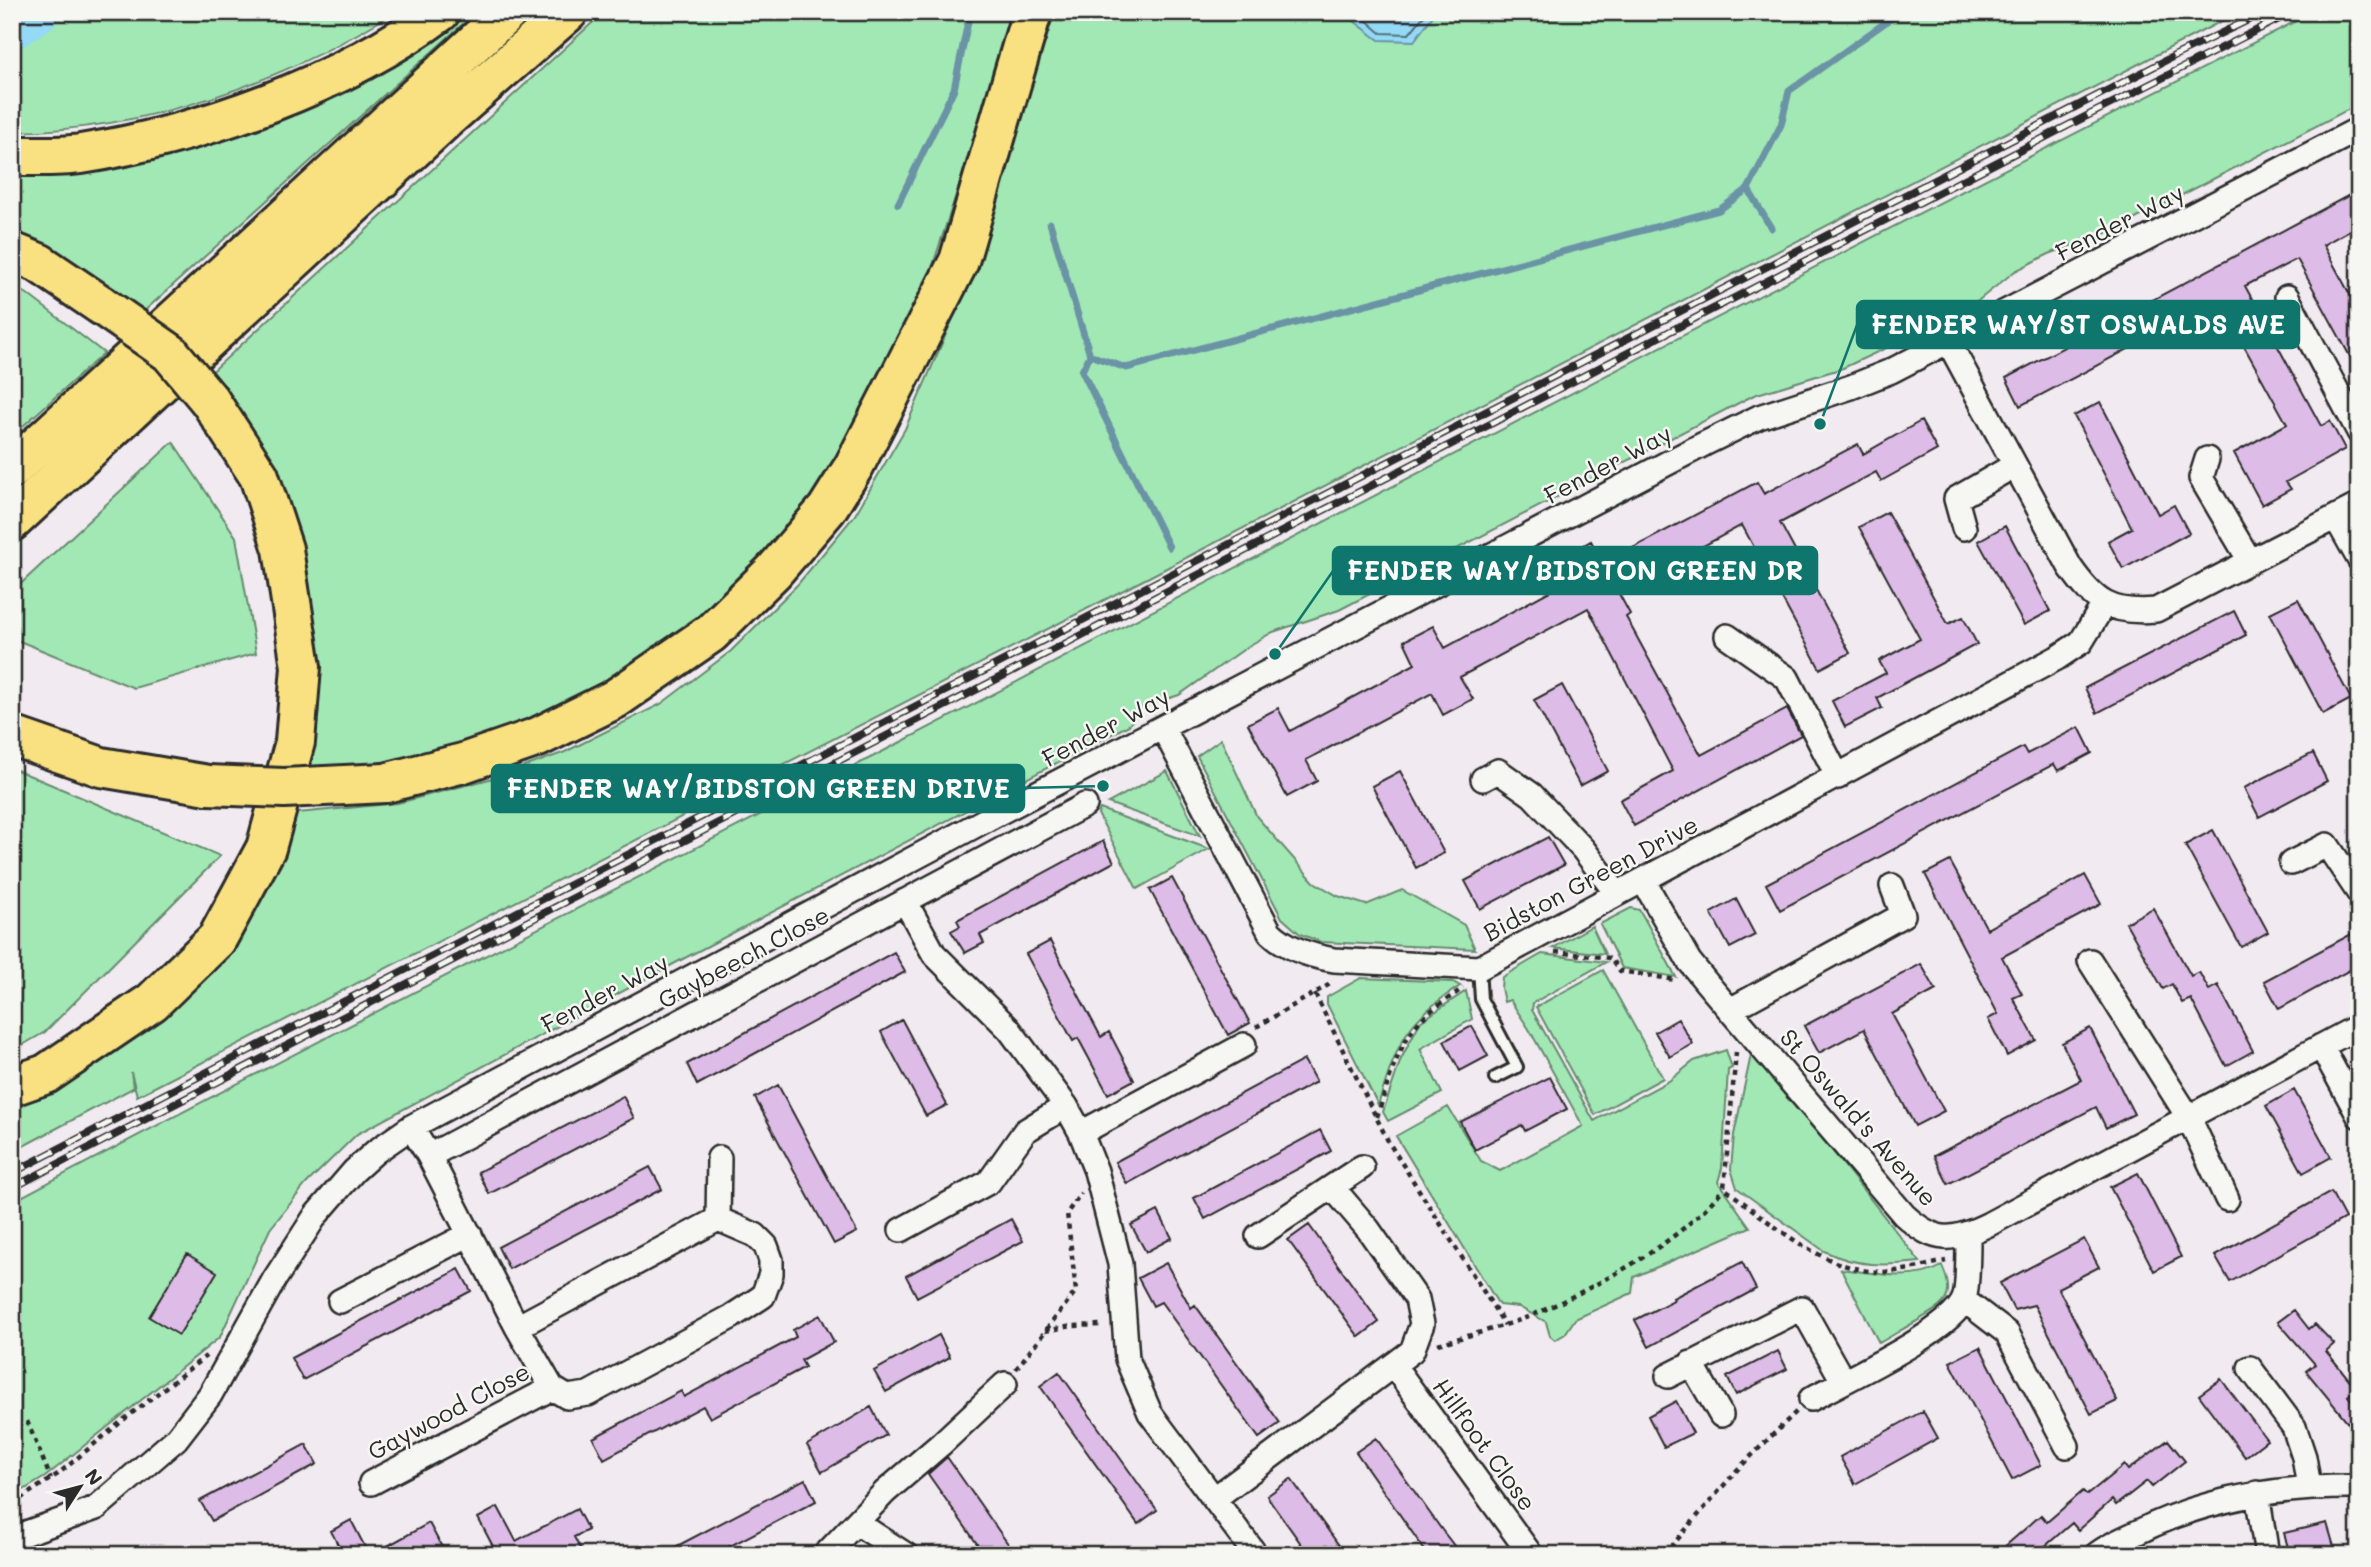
<svg xmlns="http://www.w3.org/2000/svg" width="2371" height="1567" viewBox="0 0 2371 1567" font-family="Mali,sans-serif">
<rect width="100%" height="100%" fill="#f1eaf0"/>
<filter id="ink" filterUnits="userSpaceOnUse"><feTurbulence type="fractalNoise" baseFrequency=".0143" numOctaves="2"/><feDisplacementMap in="SourceGraphic" scale="14" xChannelSelector="R" yChannelSelector="G"/><feConvolveMatrix kernelMatrix="1 2 1 2 8 2 1 2 1" color-interpolation-filters="sRGB"/></filter>
<g filter="url(#ink)">
<path fill="#a2e8b4" stroke="#668a70" stroke-width="2" d="M 38,12 L 395,12 C 280,83 148,130 12,132 L 12,29 Z
M 461,12 L 476,12 L 141,314 L 12,235 L 12,171 L 410,46 Z
M 604,12 L 1016,12 L 928,280 L 852,444 L 793,524 L 703,613 L 648,662 L 588,696 L 452,753 L 390,763 L 303,771 L 310,678 L 205,378 Z
M 1055,12 L 2239,12 L 1149,577 L 137,1096 L 131,1072 L 133,1088 L 12,1152 L 12,1102 L 139,1034 L 288,814 L 398,803 L 497,777 L 565,752 L 661,704 L 731,651 L 798,584 L 855,515 L 905,429 L 962,297 Z
M 2314,12 L 2359,12 L 2359,104 L 2114,230 L 2049,254 L 2015,271 L 1979,300 L 1925,322 L 1912,336 L 1843,368 L 1754,395 L 1339,610 L 1273,632 L 1250,645 L 1179,695 L 1142,707 L 1129,725 L 681,960 L 357,1134 L 306,1184 L 270,1229 L 220,1337 L 45,1477 L 12,1497 L 12,1202 C 307,1045 606,895 903,741 C 1373,497 1841,251 2314,12 Z
M 12,287 L 26,293 L 104,353 L 12,436 Z
M 173,442 L 236,537 L 256,653 L 134,688 L 12,638 L 12,592 Z
M 1221,739 L 1257,817 L 1314,882 L 1338,896 L 1366,905 L 1402,890 L 1464,925 L 1475,949 L 1321,942 L 1300,934 L 1282,918 L 1197,756 Z
M 12,768 L 220,856 L 45,1032 L 12,1051 Z
M 1167,771 L 1200,836 L 1108,803 Z
M 1100,809 L 1209,849 L 1137,889 L 1098,814 Z
M 1631,908 L 1639,910 L 1643,916 L 1676,977 L 1622,968 L 1600,924 Z
M 1592,926 L 1605,954 L 1553,948 Z
M 1542,954 L 1606,962 L 1533,1003 L 1532,1010 L 1594,1121 L 1669,1081 L 1694,1061 L 1726,1050 L 1732,1068 L 1728,1070 L 1722,1168 L 1718,1182 L 1750,1227 L 1634,1277 L 1632,1293 L 1575,1319 L 1565,1334 L 1555,1340 L 1550,1336 L 1546,1322 L 1519,1307 L 1499,1305 L 1396,1136 L 1448,1107 L 1481,1161 L 1500,1171 L 1583,1126 L 1529,1029 L 1510,1000 L 1504,1002 L 1501,988 L 1502,977 Z
M 1603,970 L 1663,1078 L 1595,1115 L 1536,1007 Z
M 1361,978 L 1453,982 L 1460,986 C 1403,1022 1398,1044 1378,1105 L 1327,1004 L 1327,997 Z
M 1466,991 L 1472,1019 L 1420,1049 L 1442,1093 L 1388,1121 L 1383,1112 L 1401,1059 L 1420,1022 Z
M 1756,1054 L 1920,1262 C 1885,1266 1857,1267 1824,1251 L 1737,1188 L 1731,1169 L 1734,1135 L 1751,1055 L 1754,1058 Z
M 1942,1266 C 1957,1299 1944,1305 1917,1321 C 1904,1328 1892,1336 1879,1343 L 1841,1269 C 1874,1273 1913,1283 1942,1266 Z"/>
<path fill="#94d9f6" stroke="#6a93a5" stroke-width="2" d="M 1350,12 L 1435,12 L 1435,13 L 1414,41 L 1379,40 L 1350,18 Z"/>
<g fill="none" stroke-linecap="round" stroke-linejoin="round">
<path stroke="#55717c" stroke-width="2" d="M 1357,12 L 1381,33 L 1409,34 L 1427,12"/>
<path stroke="#6a93a5" stroke-width="7" d="M 1748,189 L 1771,228
M 898,204 L 954,89 L 970,12
M 1050,223 L 1090,355
M 1169,547 L 1082,371 L 1090,355 L 1126,368 L 1719,210 L 1748,189 L 1781,125 L 1789,91 L 1900,12"/>
<path stroke="#94d9f6" stroke-width="40" d="M 12,30 L 39,12"/>
</g>
<path fill="#ddbce7" stroke="#2b2b2b" stroke-width="2" d="M 2359,190 L 2359,225 L 2323,245 L 2359,311 L 2359,373 L 2297,259 L 2245,286 L 2321,426 L 2330,421 L 2345,449 L 2286,482 L 2291,489 L 2262,505 L 2234,453 L 2287,424 L 2219,301 L 2020,406 L 2006,378 Z
M 2100,402 L 2158,514 L 2174,505 L 2189,533 L 2123,569 L 2108,541 L 2132,528 L 2074,416 Z
M 1921,421 L 1937,450 L 1881,481 L 1876,472 L 1780,523 L 1850,653 L 1820,669 L 1742,525 L 1618,592 L 1630,614 L 1626,617 L 1701,755 L 1787,709 L 1801,735 L 1634,826 L 1620,800 L 1673,771 L 1588,608 L 1460,677 L 1473,699 L 1443,715 L 1432,693 L 1306,760 L 1317,781 L 1287,797 L 1248,724 L 1278,708 L 1290,731 L 1415,664 L 1404,641 L 1433,626 L 1445,648 L 1572,579 L 1561,558 L 1591,541 L 1603,564 L 1757,482 L 1764,494 L 1858,444 L 1863,454 Z
M 1887,512 L 1948,624 L 1963,617 L 1977,644 L 1877,698 L 1882,708 L 1845,727 L 1832,701 L 1886,673 L 1879,661 L 1920,639 L 1859,527 Z
M 2005,526 L 2050,611 L 2024,625 L 1978,541 Z
M 2298,599 L 2351,699 L 2323,714 L 2270,613 Z
M 2234,611 L 2246,635 L 2097,713 L 2085,688 Z
M 1562,685 L 1608,771 L 1580,786 L 1534,700 Z
M 2079,727 L 2092,753 L 2058,771 L 2054,764 L 1780,910 L 1766,884 L 2023,747 L 2027,754 Z
M 2313,753 L 2327,781 L 2259,817 L 2244,788 Z
M 1400,771 L 1444,853 L 1416,868 L 1372,786 Z
M 2213,830 L 2268,932 L 2241,947 L 2185,845 Z
M 1548,837 L 1564,865 L 1480,909 L 1465,881 Z
M 1103,841 L 1114,862 L 980,935 L 984,943 L 965,953 L 951,931 L 960,926 L 957,920 Z
M 1950,861 L 1987,929 L 2085,875 L 2101,904 L 2002,957 L 2022,994 L 2013,998 L 2036,1040 L 2007,1056 L 1988,1019 L 1998,1014 L 1925,874 Z
M 1172,878 L 1250,1023 L 1228,1035 L 1150,890 Z
M 1736,899 L 1755,935 L 1730,948 L 1711,913 Z
M 2153,908 L 2191,976 L 2199,972 L 2209,990 L 2218,985 L 2253,1051 L 2226,1066 L 2191,999 L 2182,1003 L 2172,984 L 2163,989 L 2126,923 Z
M 2359,930 L 2359,965 L 2279,1009 L 2264,981 Z
M 1050,941 L 1101,1037 L 1109,1032 L 1134,1080 L 1108,1094 L 1078,1038 L 1073,1041 L 1026,954 Z
M 894,952 L 905,972 L 697,1085 L 687,1064 Z
M 1921,964 L 1936,990 L 1892,1014 L 1944,1111 L 1915,1126 L 1864,1029 L 1819,1053 L 1804,1026 Z
M 1678,1019 L 1693,1044 L 1670,1057 L 1655,1032 Z
M 902,1020 L 947,1105 L 926,1116 L 881,1032 Z
M 1472,1026 L 1488,1056 L 1460,1071 L 1444,1041 Z
M 2090,1028 L 2134,1114 L 2106,1128 L 2096,1107 L 1948,1184 L 1934,1156 L 2081,1080 L 2062,1043 Z
M 1304,1060 L 1316,1082 L 1127,1184 L 1115,1162 Z
M 1550,1077 L 1567,1109 L 1525,1131 L 1522,1125 L 1475,1150 L 1460,1122 Z
M 778,1085 L 857,1232 L 834,1244 L 755,1098 Z
M 2294,1090 L 2331,1157 L 2303,1173 L 2266,1106 Z
M 623,1096 L 634,1118 L 489,1194 L 478,1172 Z
M 1320,1130 L 1331,1151 L 1205,1219 L 1194,1198 Z
M 650,1167 L 662,1189 L 509,1269 L 498,1247 Z
M 2138,1173 L 2181,1257 L 2154,1271 L 2110,1187 Z
M 2331,1192 L 2345,1218 L 2230,1282 L 2215,1256 Z
M 1158,1211 L 1172,1238 L 1146,1252 L 1131,1225 Z
M 1011,1219 L 1023,1241 L 917,1297 L 906,1276 Z
M 1309,1225 L 1379,1322 L 1359,1337 L 1288,1240 Z
M 2084,1239 L 2099,1267 L 2058,1288 L 2117,1401 L 2091,1414 L 2034,1305 L 2014,1310 L 2000,1283 Z
M 187,1254 L 217,1272 L 179,1335 L 149,1317 Z
M 1742,1262 L 1756,1289 L 1649,1347 L 1635,1320 L 1674,1300 L 1673,1298 Z
M 1166,1263 L 1191,1308 L 1195,1305 L 1280,1423 L 1259,1438 L 1161,1302 L 1153,1306 L 1138,1278 Z
M 459,1269 L 471,1291 L 303,1380 L 291,1358 Z
M 2294,1310 L 2309,1329 L 2315,1324 L 2334,1344 L 2326,1351 L 2357,1389 L 2348,1396 L 2359,1409 L 2359,1436 L 2306,1371 L 2315,1364 L 2278,1322 Z
M 820,1315 L 834,1342 L 801,1360 L 805,1367 L 710,1418 L 703,1406 L 604,1459 L 593,1438 L 681,1391 L 684,1397 L 796,1337 L 793,1330 Z
M 939,1335 L 950,1357 L 886,1392 L 874,1371 Z
M 1980,1347 L 2041,1465 L 2012,1480 L 1950,1362 Z
M 1778,1351 L 1787,1369 L 1736,1395 L 1727,1377 Z
M 1059,1372 L 1157,1510 L 1138,1524 L 1040,1386 Z
M 2221,1379 L 2267,1440 L 2245,1457 L 2199,1395 Z
M 1676,1401 L 1693,1433 L 1664,1447 L 1648,1416 Z
M 871,1407 L 886,1435 L 822,1472 L 807,1445 Z
M 1923,1411 L 1938,1438 L 1855,1484 L 1840,1457 Z
M 1376,1438 L 1442,1530 L 1461,1555 L 1428,1555 L 1356,1452 Z
M 2168,1440 L 2185,1461 L 2152,1487 L 2147,1481 L 2116,1505 L 2112,1500 L 2078,1530 L 2072,1523 L 2035,1555 L 1995,1555 L 2041,1515 L 2047,1522 L 2083,1491 L 2087,1495 L 2124,1465 L 2128,1470 Z
M 306,1444 L 317,1464 L 212,1521 L 200,1501 Z
M 947,1457 L 1001,1534 L 1016,1555 L 985,1555 L 928,1474 Z
M 805,1479 L 816,1501 L 713,1555 L 660,1555 Z
M 1291,1479 L 1317,1515 L 1346,1555 L 1309,1555 L 1267,1496 Z
M 498,1507 L 516,1541 L 577,1509 L 588,1530 L 574,1537 L 584,1555 L 558,1555 L 553,1547 L 539,1555 L 491,1555 L 496,1552 L 478,1518 Z
M 351,1520 L 369,1555 L 343,1555 L 331,1531 Z
M 429,1523 L 446,1555 L 371,1555 Z
M 2327,1523 L 2335,1550 L 2316,1555 L 2290,1555 L 2284,1533 Z"/>
<g fill="none" stroke-linecap="round" stroke-linejoin="round">
<g stroke="#2b2b2b" stroke-width="16">
<path id="service" d="M 1479,968 L 1481,999 L 1517,1067 L 1495,1078"/>
</g>
<g stroke="#2b2b2b" stroke-width="28">
<path id="minor" d="M 2287,297 L 2359,432
M 1948,341 L 2070,567 C 2095,603 2111,614 2156,610 L 2359,505
M 2207,459 L 2201,478 L 2250,561
M 2336,518 L 2359,559
M 1964,528 L 1956,499 L 2015,465
M 1727,636 L 1787,678 L 1838,777
M 1163,728 L 1270,932 C 1287,949 1310,956 1334,960 L 1479,968 L 2057,658 L 2081,642 L 2104,604
M 1483,779 L 1498,771 L 1532,795 L 1583,849 L 1617,894
M 2291,863 L 2327,845 L 2359,893
M 1643,880 L 1689,961 L 1706,982 L 1904,1215 C 1936,1244 1952,1242 1989,1224 L 2359,1026
M 905,901 L 934,954 L 1009,1029 L 1066,1106 L 1081,1133 L 1096,1171 L 1120,1264 L 1127,1359 L 1150,1413 L 1256,1555
M 2090,961 L 2189,1118 L 2227,1199
M 1730,1010 L 1903,915 L 1892,886
M 2321,1046 L 2359,1116
M 411,1127 L 429,1156 L 517,1327 L 552,1388 L 567,1397 L 588,1394 L 731,1317 L 763,1296 L 771,1274 L 771,1260 L 766,1246 L 755,1235 L 718,1219 L 517,1327
M 1081,1133 L 1244,1045
M 429,1156 L 1085,805
M 718,1219 L 719,1158
M 901,1230 L 989,1182 L 1025,1131 L 1066,1106
M 1258,1236 L 1362,1167
M 1964,1300 L 2007,1333 L 2067,1446
M 340,1301 L 470,1234
M 1691,1363 L 1721,1415
M 1394,1366 L 1531,1555
M 2250,1368 L 2294,1427 L 2304,1457 L 2309,1487
M 1668,1376 L 1802,1308 L 1843,1381
M 1811,1399 C 1843,1381 1952,1331 1964,1299 C 1968,1290 1968,1247 1968,1234
M 371,1483 L 552,1388
M 2257,1493 L 2267,1555
M 1215,1498 L 1412,1351 L 1422,1324 L 1417,1299 L 1368,1229 L 1333,1188
M 857,1523 L 906,1555
M 12,1538 L 96,1508 L 176,1439 L 210,1395 L 274,1280 L 316,1215 L 354,1171 L 375,1152 L 411,1127 L 993,816 L 1704,444 L 1759,417 L 1851,387 L 1891,371 L 2359,129
M 825,1555 L 885,1492 L 941,1444 L 1005,1384
M 2096,1555 C 2107,1546 2121,1540 2134,1534 C 2204,1498 2280,1486 2359,1487"/>
</g>
<g stroke="#2b2b2b" stroke-width="44">
<path id="motorway" d="M 12,156 C 35,156 59,157 81,154 C 200,135 343,84 440,12
M 12,252 L 39,263 L 101,305
M 12,469 L 508,12
M 12,521 L 444,121 L 568,12
M 12,736 L 101,767 L 208,785
M 385,783 L 463,763 L 538,737 L 615,699 L 711,633 L 774,571 L 827,509 L 854,466 L 959,261 L 1032,12
M 12,1086 L 46,1074 L 152,1002 L 217,939 L 266,848 L 295,742 L 301,667 L 283,549 L 259,476 L 210,401"/>
</g>
<path stroke="#2b2b2b" stroke-width="4.5" stroke-dasharray="5 5" stroke-linecap="butt" d="M 1555,952 L 1610,958 L 1620,971 L 1676,980
M 1315,994 L 1389,1143 L 1505,1325
M 1256,1027 L 1332,983
M 1736,1052 L 1724,1188 C 1771,1222 1821,1271 1883,1272 C 1903,1272 1926,1265 1946,1261
M 1377,1117 C 1389,1081 1398,1040 1427,1014 C 1438,1005 1451,997 1463,988
M 1045,1331 L 1072,1326 L 1102,1325
M 1438,1344 C 1460,1338 1483,1332 1505,1325 C 1532,1317 1557,1304 1583,1291 C 1636,1264 1686,1234 1724,1188
M 1016,1369 L 1076,1291 L 1067,1213 L 1081,1193
M 27,1421 L 51,1479
M 12,1504 L 58,1474 L 127,1417 L 206,1356
M 1664,1555 L 1737,1470 L 1797,1411"/>
<use href="#service" stroke="#f6f6f2" stroke-width="10"/>
<use href="#minor" stroke="#f6f6f2" stroke-width="23"/>
<use href="#motorway" stroke="#f9e181" stroke-width="38"/>
<g stroke="#2b2b2b" stroke-width="8">
<path id="rail" d="M 12,1173 L 2176,55 L 2265,12
M 12,1188 L 2069,125 L 2293,12"/>
</g>
<use href="#rail" stroke="#f6f6f2" stroke-width="5" stroke-dasharray="16" stroke-linecap="butt"/>
<g stroke="#2b2b2b" stroke-width="44" stroke-linecap="butt">
<path id="motorway-bridge" d="M 101,305 L 170,353 L 210,401
M 208,785 L 284,788 L 385,783"/>
</g>
<use href="#motorway-bridge" stroke="#f9e181" stroke-width="38"/>
</g>
</g>
<g text-anchor="middle" stroke-width="5" stroke-linejoin="round" paint-order="stroke">
<g font-size="24" fill="#2b2b2b" stroke="#f6f6f2">
<text transform="translate(2120 223) rotate(-27)" y="8">Fender Way</text>
<text transform="translate(1608 465) rotate(-28)" y="8">Fender Way</text>
<text transform="translate(1106 728) rotate(-28)" y="8">Fender Way</text>
<text transform="translate(1591 879) rotate(-28)" y="8">Bidston Green Drive</text>
<text transform="translate(744 958) rotate(-28)" y="8">Gaybeech Close</text>
<text transform="translate(605 994) rotate(-28)" y="8">Fender Way</text>
<text transform="translate(1858 1118) rotate(49)" y="8">St Oswald's Avenue</text>
<text transform="translate(449 1412) rotate(-28)" y="8">Gaywood Close</text>
<text transform="translate(1484 1445) rotate(54)" y="8">Hillfoot Close</text>
</g>
</g>
<path fill="none" stroke="#0f766e" stroke-width="2.5" d="M1820 424L1857 325M1275 654L1333 571M1103 786L1024 788"/>
<g fill="#0f766e" stroke="#f6f6f2" stroke-width="2.5">
<circle cx="1820" cy="424" r="7"/>
<circle cx="1275" cy="654" r="7"/>
<circle cx="1103" cy="786" r="7"/>
</g>
<g fill="#0f766e" stroke="#0f766e" stroke-width="2.5">
<rect x="1857" y="301" width="442" height="47" rx="7"/>
<rect x="1333" y="547" width="484" height="47" rx="7"/>
<rect x="492" y="765" width="532" height="47" rx="7"/>
</g>
<g font-size="26" text-anchor="middle" font-weight="bold" fill="#fff">
<text x="2078" y="334">FENDER WAY/ST OSWALDS AVE</text>
<text x="1575" y="580">FENDER WAY/BIDSTON GREEN DR</text>
<text x="758" y="798">FENDER WAY/BIDSTON GREEN DRIVE</text>
</g>
<rect width="2371" height="1567" fill="none" stroke="#f6f6f2" stroke-width="42"/>
<rect x="21" y="21" width="2329" height="1525" fill="none" stroke="#2b2b2b" stroke-width="2.5" filter="url(#ink)"/>
<g transform="translate(80 1487) rotate(54)" stroke="#f6f6f2" stroke-width="5" paint-order="stroke">
<path d="M0-5L12 26L0 18L-12 26Z" fill="#2b2b2b"/>
<text y="-10" font-size="19" font-weight="bold" text-anchor="middle" fill="#2b2b2b">N</text>
</g>
</svg>
